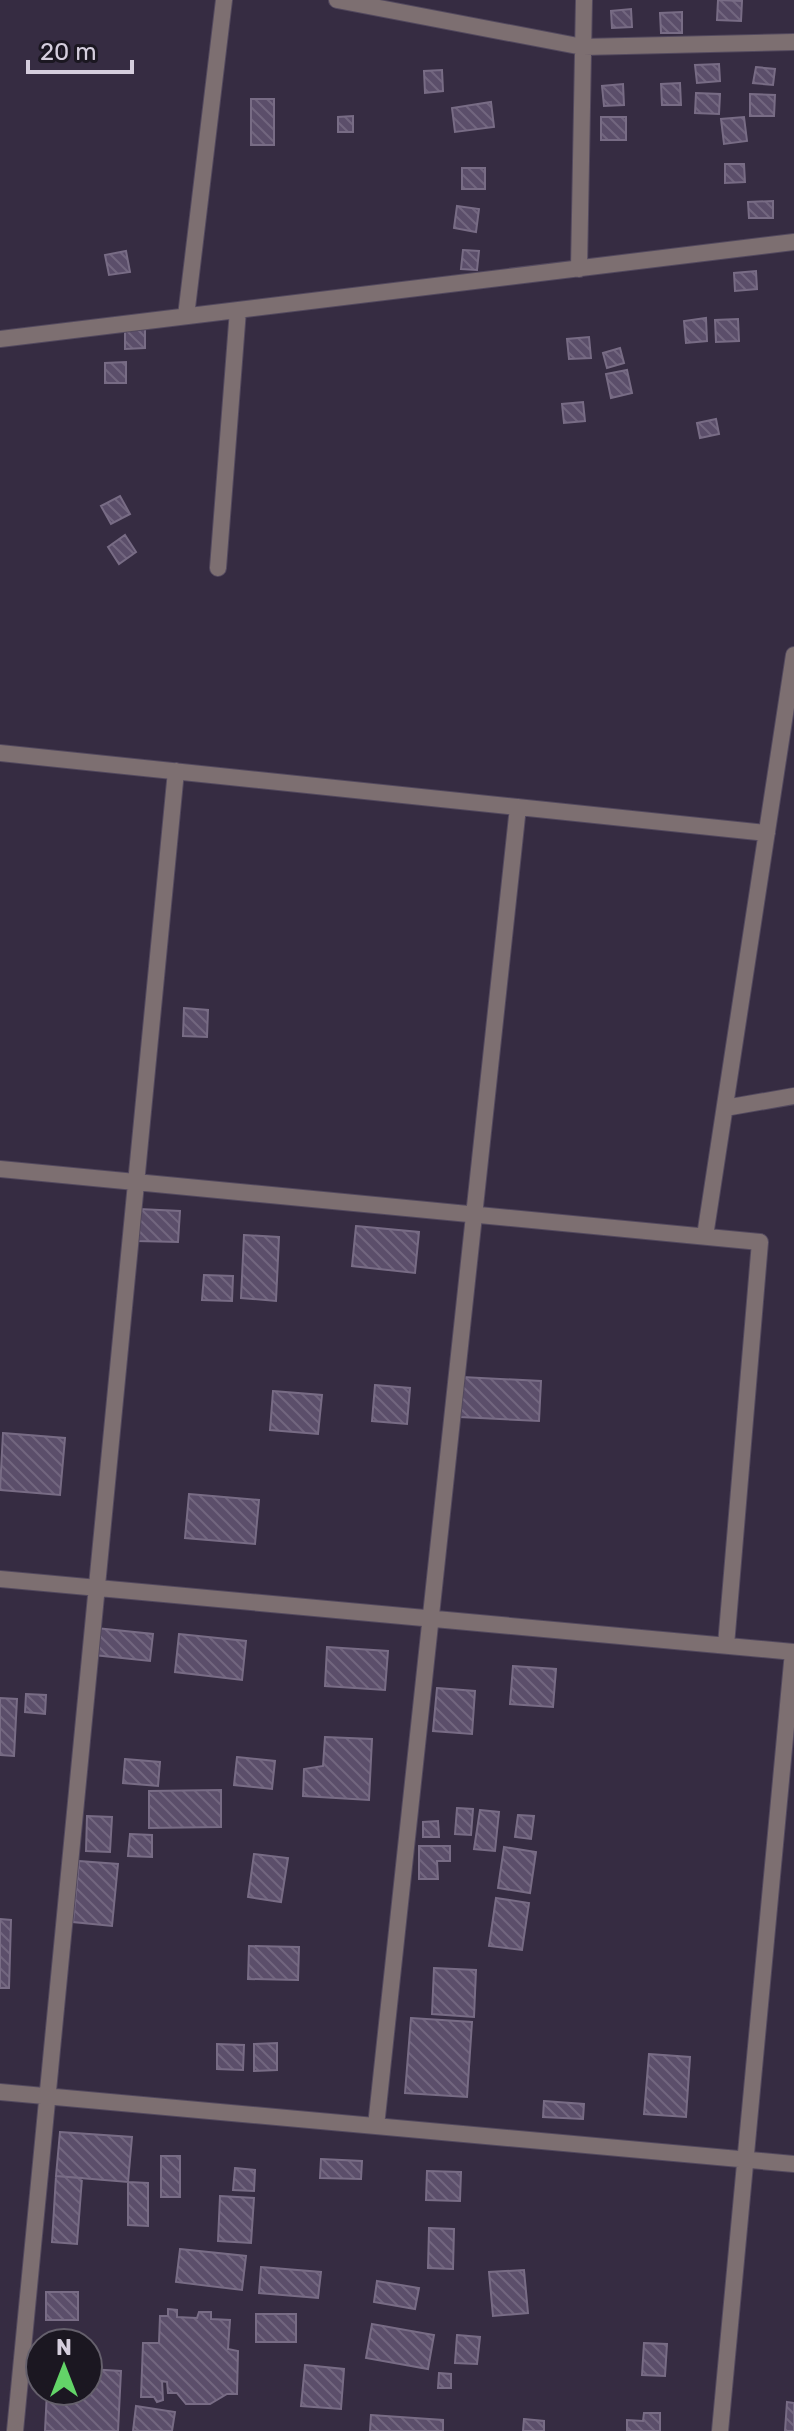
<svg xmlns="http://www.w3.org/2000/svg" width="794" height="2431" viewBox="0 0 794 2431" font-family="Rubik,sans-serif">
<defs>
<pattern id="building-back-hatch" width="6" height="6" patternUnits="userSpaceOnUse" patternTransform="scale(2)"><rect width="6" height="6" fill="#5b4e6a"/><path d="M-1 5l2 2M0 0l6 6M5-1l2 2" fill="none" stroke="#72667f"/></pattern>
</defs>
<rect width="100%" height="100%" fill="#362c42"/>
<path fill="url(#building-back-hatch)" stroke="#786c85" stroke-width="2" d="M 718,0 L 742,1 L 741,21 L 717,20 Z
M 631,9 L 632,27 L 612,28 L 611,11 Z
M 682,12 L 682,33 L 661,33 L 660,13 Z
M 719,64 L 720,81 L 697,83 L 695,65 Z
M 756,67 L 775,69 L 773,85 L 753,83 Z
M 442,70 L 443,91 L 425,93 L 424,71 Z
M 680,83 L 681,105 L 662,105 L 661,84 Z
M 623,84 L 624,105 L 604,106 L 602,86 Z
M 696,93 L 720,94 L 719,114 L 695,113 Z
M 750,94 L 775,95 L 774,116 L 750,116 Z
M 251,99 L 274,99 L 274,145 L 251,145 Z
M 491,102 L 494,127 L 455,132 L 452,108 Z
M 353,116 L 353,132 L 338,132 L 338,117 Z
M 601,117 L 626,117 L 626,140 L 601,140 Z
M 744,117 L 747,141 L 724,144 L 721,119 Z
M 725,164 L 744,164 L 745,182 L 725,183 Z
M 462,168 L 485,168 L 485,189 L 462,189 Z
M 773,201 L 773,218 L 749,218 L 748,202 Z
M 457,206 L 479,209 L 476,232 L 454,228 Z
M 463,250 L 479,251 L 477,270 L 461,269 Z
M 126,251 L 130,272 L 109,275 L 105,255 Z
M 756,271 L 757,289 L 735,291 L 734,273 Z
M 706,318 L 707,341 L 686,343 L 684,321 Z
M 738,319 L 739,341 L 716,342 L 715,320 Z
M 145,328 L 145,348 L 125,349 L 125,329 Z
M 589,337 L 591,358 L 569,359 L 567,339 Z
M 620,348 L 624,363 L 607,368 L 603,353 Z
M 126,362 L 126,383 L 105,383 L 105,363 Z
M 627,370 L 632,393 L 611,398 L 606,374 Z
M 583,402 L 585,421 L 564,423 L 562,404 Z
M 716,419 L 719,434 L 700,438 L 697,423 Z
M 120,496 L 130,514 L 111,524 L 101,506 Z
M 125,535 L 136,552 L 119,564 L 108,547 Z
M 184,1008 L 208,1010 L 207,1037 L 183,1036 Z
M 139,1209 L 180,1211 L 178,1242 L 137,1241 Z
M 356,1226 L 419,1232 L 415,1273 L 352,1266 Z
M 244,1235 L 279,1237 L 276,1301 L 241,1298 Z
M 204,1275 L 233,1276 L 232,1301 L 202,1300 Z
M 462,1377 L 541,1381 L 539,1421 L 460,1417 Z
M 375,1385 L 410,1388 L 407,1424 L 372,1421 Z
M 273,1391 L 322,1395 L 318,1434 L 270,1430 Z
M 3,1433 L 65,1438 L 60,1495 L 0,1490 Z
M 189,1494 L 259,1500 L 255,1544 L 185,1538 Z
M 96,1628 L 153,1634 L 150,1661 L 94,1655 Z
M 179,1634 L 246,1641 L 242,1680 L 175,1672 Z
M 327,1647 L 388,1651 L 385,1690 L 325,1686 Z
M 513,1666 L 556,1669 L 553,1707 L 510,1704 Z
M 437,1688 L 475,1691 L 472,1734 L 433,1731 Z
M 26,1694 L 46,1695 L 45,1714 L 25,1712 Z
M 0,1698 L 17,1699 L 14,1756 L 0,1755 Z
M 325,1737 L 372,1739 L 369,1800 L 303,1796 L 304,1769 L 323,1766 Z
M 237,1757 L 275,1761 L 272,1789 L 234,1785 Z
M 125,1759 L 160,1762 L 158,1786 L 123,1783 Z
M 221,1790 L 221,1827 L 149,1828 L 149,1791 Z
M 457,1808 L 473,1809 L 471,1835 L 455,1834 Z
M 480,1810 L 499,1812 L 495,1851 L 474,1849 Z
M 518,1815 L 534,1816 L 531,1839 L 515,1837 Z
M 87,1816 L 112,1817 L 110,1852 L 86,1851 Z
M 438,1821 L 439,1837 L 423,1837 L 423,1822 Z
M 130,1834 L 152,1835 L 152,1857 L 128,1856 Z
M 419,1846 L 450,1846 L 450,1861 L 437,1861 L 438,1879 L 419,1879 Z
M 504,1847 L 536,1852 L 530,1893 L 498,1888 Z
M 254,1854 L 288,1858 L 281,1902 L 248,1897 Z
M 79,1861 L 118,1864 L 112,1926 L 73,1922 Z
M 496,1898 L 529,1903 L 522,1950 L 489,1946 Z
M 0,1919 L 11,1920 L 9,1988 L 0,1988 Z
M 249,1946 L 299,1947 L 298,1980 L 248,1979 Z
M 434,1968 L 476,1970 L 474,2017 L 432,2014 Z
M 411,2018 L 472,2022 L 467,2097 L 405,2093 Z
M 277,2043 L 277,2070 L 254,2071 L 254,2044 Z
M 217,2044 L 244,2045 L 243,2070 L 217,2069 Z
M 649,2054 L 690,2057 L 686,2117 L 644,2114 Z
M 544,2101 L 584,2104 L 583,2119 L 543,2117 Z
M 60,2132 L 132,2137 L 128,2182 L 56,2176 Z
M 161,2156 L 180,2156 L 180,2197 L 161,2197 Z
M 321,2159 L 362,2161 L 361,2179 L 320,2178 Z
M 235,2168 L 255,2170 L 254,2191 L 233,2190 Z
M 427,2171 L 461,2172 L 460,2201 L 426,2200 Z
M 56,2176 L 82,2178 L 77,2244 L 52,2242 Z
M 128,2182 L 148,2183 L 148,2226 L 128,2225 Z
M 220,2196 L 254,2198 L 251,2243 L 218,2241 Z
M 429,2228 L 454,2229 L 453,2269 L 428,2268 Z
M 180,2249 L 246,2256 L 242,2290 L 176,2282 Z
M 261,2267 L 321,2272 L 318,2298 L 259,2293 Z
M 524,2270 L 528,2313 L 493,2316 L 489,2272 Z
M 377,2281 L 419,2288 L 415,2309 L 374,2302 Z
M 46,2292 L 78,2292 L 78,2320 L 46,2320 Z
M 168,2309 L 177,2310 L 177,2317 L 197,2318 L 199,2312 L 211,2312 L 211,2319 L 230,2320 L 228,2349 L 238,2351 L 237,2394 L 227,2394 L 210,2404 L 186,2404 L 177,2393 L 168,2393 L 167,2382 L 162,2381 L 163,2400 L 157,2402 L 154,2397 L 141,2397 L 143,2343 L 159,2343 L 160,2316 L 168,2316 Z
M 256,2314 L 296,2314 L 296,2342 L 256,2342 Z
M 372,2324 L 434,2335 L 428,2369 L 366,2358 Z
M 457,2335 L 480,2337 L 477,2364 L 455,2363 Z
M 644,2343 L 667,2344 L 665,2376 L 642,2375 Z
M 305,2365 L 344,2369 L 341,2409 L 301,2406 Z
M 88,2369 L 121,2371 L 118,2431 L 45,2431 L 47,2391 L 88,2391 Z
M 439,2373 L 451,2374 L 451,2388 L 438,2388 Z
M 787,2402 L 794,2403 L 794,2431 L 785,2431 Z
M 136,2406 L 175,2412 L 172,2431 L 133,2431 Z
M 644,2413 L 660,2413 L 660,2431 L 627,2431 L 627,2420 L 643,2421 Z
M 371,2415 L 443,2420 L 443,2431 L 370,2431 Z
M 524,2419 L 544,2421 L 544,2431 L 523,2431 Z"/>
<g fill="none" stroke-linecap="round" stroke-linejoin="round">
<g stroke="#53495e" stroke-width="18">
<path id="minor" d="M 337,0 L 583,47 L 794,42
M 579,269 L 584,0
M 186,316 L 224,0
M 0,339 L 794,242
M 218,568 L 238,310
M 0,753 L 767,833
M 725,1108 L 794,1096
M 0,1169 L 760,1242 L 726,1645
M 705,1236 L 794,655
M 0,1579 L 794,1652
M 0,2092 L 794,2164
M 376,2126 L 518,807
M 15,2431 L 176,771
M 720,2431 L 793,1652"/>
</g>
<use href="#minor" stroke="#7d6f71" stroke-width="16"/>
</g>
<g transform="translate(64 2367)"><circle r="38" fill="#1b1721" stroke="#65606c" stroke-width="2"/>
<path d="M0-6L14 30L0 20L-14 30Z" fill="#63d468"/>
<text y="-12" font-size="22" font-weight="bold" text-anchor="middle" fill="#d5cedd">N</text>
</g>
<path d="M28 60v12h104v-12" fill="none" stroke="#d5cedd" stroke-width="4"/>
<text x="40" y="60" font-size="24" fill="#d5cedd" stroke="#1b1721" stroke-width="6" paint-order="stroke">20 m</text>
</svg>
